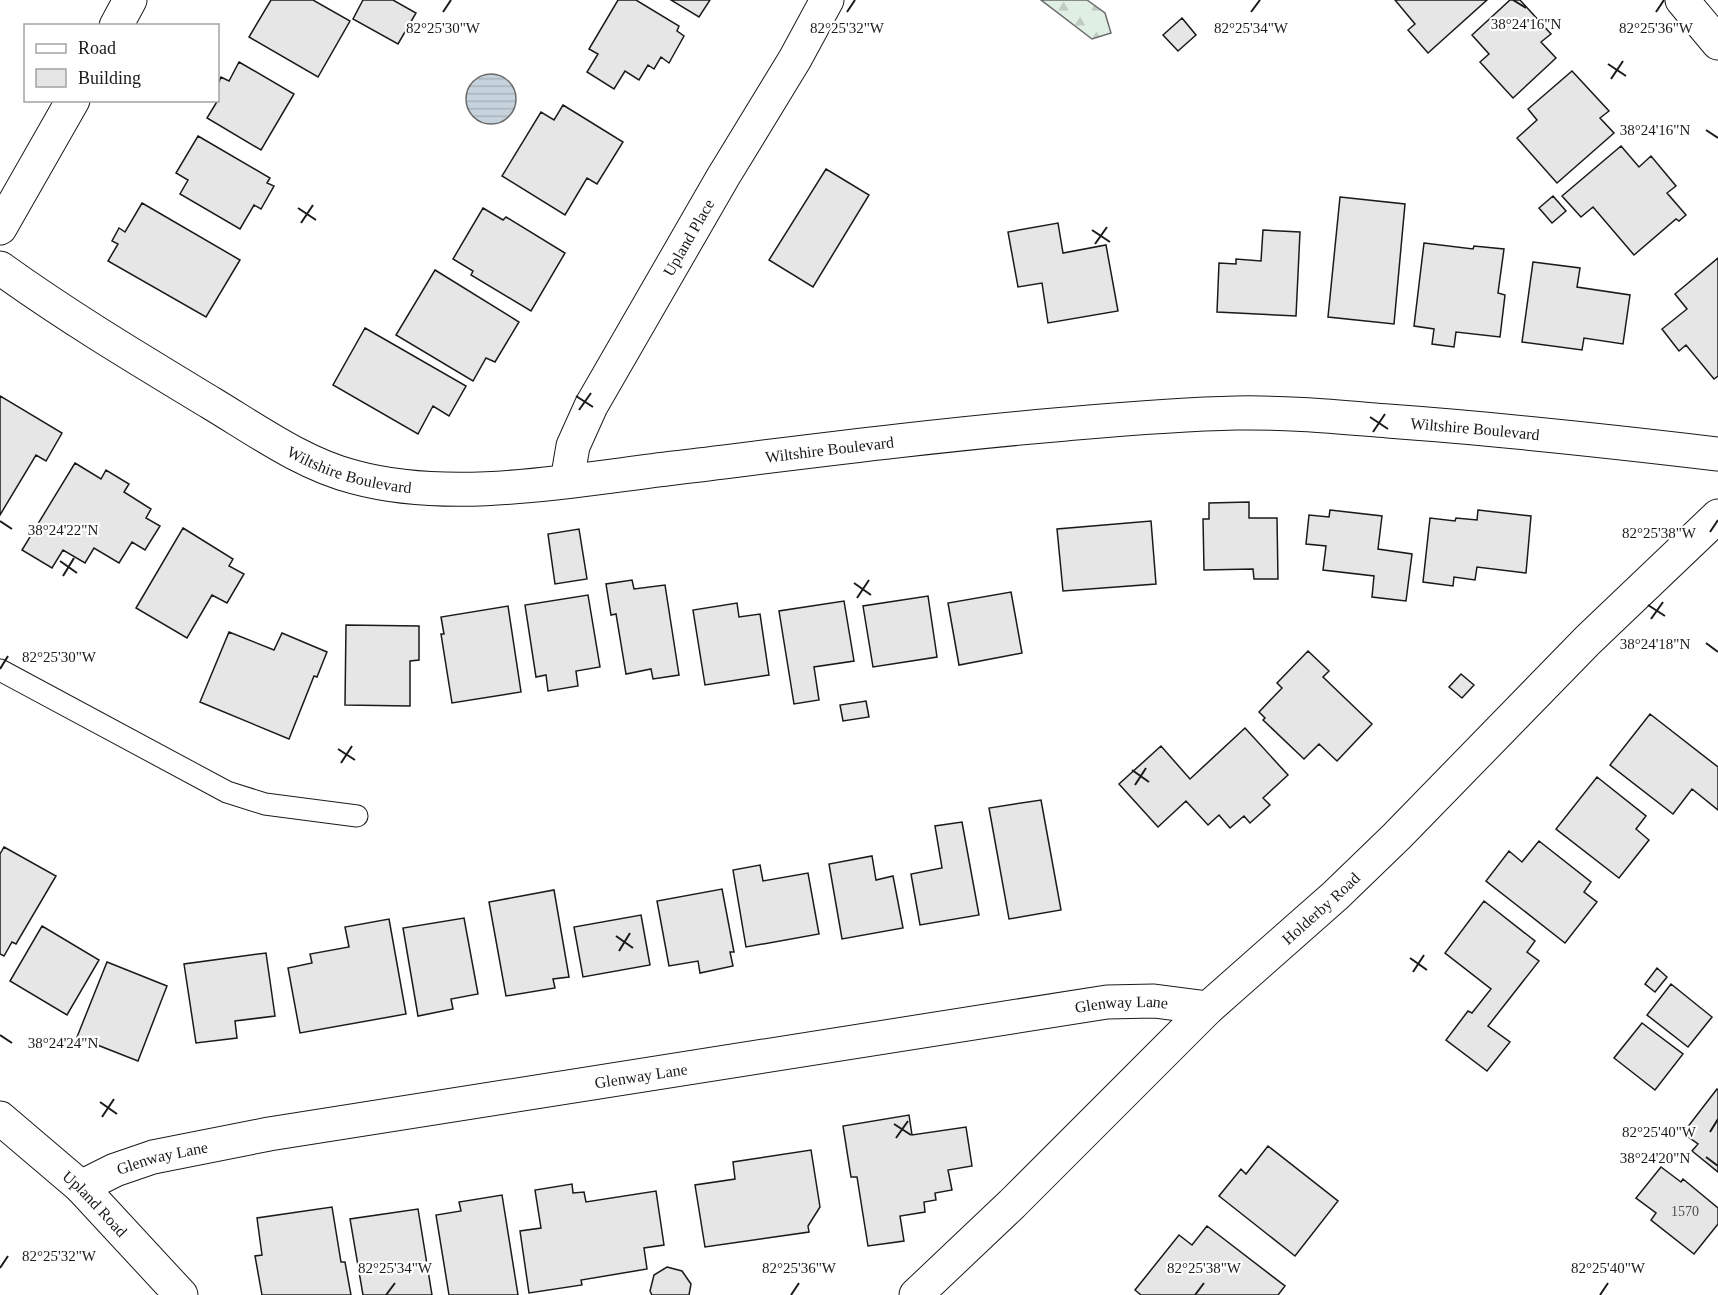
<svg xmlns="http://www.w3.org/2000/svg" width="1718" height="1295" viewBox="0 0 1718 1295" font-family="Georgia,serif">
<defs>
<pattern id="forest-firs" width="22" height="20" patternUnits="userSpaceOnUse" patternTransform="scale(1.5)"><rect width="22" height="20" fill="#e0efe3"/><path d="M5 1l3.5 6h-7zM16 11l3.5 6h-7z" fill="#c0ccc2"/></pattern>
<pattern id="water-rules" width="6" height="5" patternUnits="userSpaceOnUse" patternTransform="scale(1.5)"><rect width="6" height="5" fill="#c6d2dc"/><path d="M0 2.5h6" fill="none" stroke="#aab4bc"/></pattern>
</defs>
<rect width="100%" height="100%" fill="#fff"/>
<path fill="url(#forest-firs)" stroke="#6a6a6a" stroke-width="1.5" d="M 1041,0 L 1087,0 L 1105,13 L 1111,33 L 1092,39 Z"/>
<path fill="url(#water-rules)" stroke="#6a6a6a" stroke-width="1.5" d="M466 99a25 25 0 1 1 50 0a25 25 0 1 1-50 0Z"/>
<path fill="#e6e6e6" stroke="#1a1a1a" stroke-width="1.5" d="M 271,0 L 313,0 L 350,21 L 318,77 L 249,37 Z
M 363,0 L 393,0 L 416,13 L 398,44 L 353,19 Z
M 618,0 L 636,0 L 679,26 L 677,31 L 684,36 L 669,63 L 661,57 L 654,69 L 648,65 L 639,80 L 625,71 L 614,89 L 587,72 L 598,54 L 589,49 Z
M 671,0 L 710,0 L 699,17 Z
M 1395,0 L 1487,0 L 1428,53 L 1408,30 L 1415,24 Z
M 1510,0 L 1520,0 L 1551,34 L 1541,42 L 1556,58 L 1513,98 L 1480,62 L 1489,54 L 1472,35 Z
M 1182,18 L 1196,35 L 1178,51 L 1163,35 Z
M 239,62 L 294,94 L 261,150 L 207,118 L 218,100 L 218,84 L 221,77 L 229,81 Z
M 1572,71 L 1609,111 L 1600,118 L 1614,133 L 1557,183 L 1517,138 L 1537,120 L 1528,109 Z
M 563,105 L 623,142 L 597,184 L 587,178 L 565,215 L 502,176 L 541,112 L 554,120 Z
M 198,136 L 270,178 L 267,183 L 274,186 L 261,209 L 254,205 L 240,229 L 180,194 L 188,180 L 176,173 Z
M 1621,146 L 1639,167 L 1651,156 L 1676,186 L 1667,193 L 1686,215 L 1679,221 L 1676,219 L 1634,255 L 1593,207 L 1581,217 L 1562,196 Z
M 826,169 L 869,195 L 813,287 L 769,260 Z
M 1553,196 L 1566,211 L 1552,223 L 1539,208 Z
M 1340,197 L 1405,204 L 1394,324 L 1328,317 Z
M 142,203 L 240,260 L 206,317 L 108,261 L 118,244 L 112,241 L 119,228 L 125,232 Z
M 483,208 L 503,220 L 506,217 L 565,253 L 531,311 L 471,275 L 473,271 L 453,259 Z
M 1058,223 L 1063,253 L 1106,245 L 1118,311 L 1048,323 L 1042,283 L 1018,287 L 1008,232 Z
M 1263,230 L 1300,232 L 1296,316 L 1217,312 L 1219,263 L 1236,264 L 1236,259 L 1261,261 Z
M 1424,243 L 1473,249 L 1474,246 L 1504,249 L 1498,293 L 1505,295 L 1500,337 L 1456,332 L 1454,347 L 1432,344 L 1434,329 L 1414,326 Z
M 1718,258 L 1718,376 L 1714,379 L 1686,345 L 1679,351 L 1662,329 L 1687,309 L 1675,294 Z
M 1533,262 L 1580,268 L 1577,287 L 1630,295 L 1623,344 L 1584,338 L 1582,350 L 1522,342 Z
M 435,270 L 519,322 L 495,362 L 486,358 L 473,381 L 396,335 Z
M 365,328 L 466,386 L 449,416 L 433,406 L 418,434 L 333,385 Z
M 0,396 L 62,433 L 46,461 L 36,455 L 0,515 Z
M 75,463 L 101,479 L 106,470 L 129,484 L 124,492 L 151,509 L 146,518 L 160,526 L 145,550 L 132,542 L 119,563 L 94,548 L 85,563 L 63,550 L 52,568 L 22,550 Z
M 1249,502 L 1249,518 L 1277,518 L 1278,579 L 1254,579 L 1253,569 L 1204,570 L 1203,519 L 1209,519 L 1209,503 Z
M 1330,510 L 1382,516 L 1378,549 L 1412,554 L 1406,601 L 1372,597 L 1374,576 L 1323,570 L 1326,546 L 1306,544 L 1309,515 L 1329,517 Z
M 1478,510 L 1531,516 L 1526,573 L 1477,567 L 1475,580 L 1454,577 L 1453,586 L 1423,582 L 1430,518 L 1455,521 L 1456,518 L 1477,520 Z
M 1151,521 L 1156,584 L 1063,591 L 1057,529 Z
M 183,528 L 233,559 L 229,566 L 244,574 L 227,603 L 212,595 L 187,638 L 136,608 Z
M 579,529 L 587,579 L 555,584 L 548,534 Z
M 632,580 L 634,589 L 665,585 L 679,675 L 653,679 L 651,669 L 626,674 L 616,614 L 611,615 L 606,584 Z
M 1011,592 L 1022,653 L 959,665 L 948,603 Z
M 588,595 L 600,667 L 576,671 L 578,686 L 548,691 L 546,675 L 536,677 L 525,605 Z
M 928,596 L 937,657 L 873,667 L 863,606 Z
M 844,601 L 854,661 L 814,667 L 819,700 L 794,704 L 779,611 Z
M 737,603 L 739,617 L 760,614 L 769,675 L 705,685 L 693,610 Z
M 508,606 L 521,692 L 452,703 L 441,634 L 444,634 L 441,617 Z
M 346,625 L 419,626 L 419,660 L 410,661 L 410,706 L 345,705 Z
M 229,632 L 274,650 L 282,633 L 327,652 L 317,677 L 314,676 L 289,739 L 200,702 Z
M 1308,651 L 1329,671 L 1323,677 L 1372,724 L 1337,761 L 1319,744 L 1304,759 L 1263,720 L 1265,718 L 1259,712 L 1282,688 L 1277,683 Z
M 1461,674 L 1474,685 L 1462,698 L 1449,687 Z
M 866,701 L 869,717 L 843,721 L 840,705 Z
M 1650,714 L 1718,767 L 1718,810 L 1692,789 L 1673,814 L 1610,765 Z
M 1245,728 L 1288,775 L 1263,798 L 1270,805 L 1250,823 L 1244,816 L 1230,828 L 1219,815 L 1208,825 L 1186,801 L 1158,827 L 1119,784 L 1161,746 L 1190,779 Z
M 1597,777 L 1646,816 L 1636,829 L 1649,840 L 1619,878 L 1556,829 Z
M 1041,800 L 1061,910 L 1009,919 L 989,808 Z
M 962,822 L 979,915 L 920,925 L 911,874 L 942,868 L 935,826 Z
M 1539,841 L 1591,882 L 1584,892 L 1597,902 L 1565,943 L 1486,881 L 1509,851 L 1522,862 Z
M 4,847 L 56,876 L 16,944 L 12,942 L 4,956 L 0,954 L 0,854 Z
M 872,856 L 876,880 L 893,876 L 903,928 L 842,939 L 829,864 Z
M 760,865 L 763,881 L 808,873 L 819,934 L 746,947 L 733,870 Z
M 722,889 L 734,952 L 730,952 L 733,966 L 700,973 L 698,961 L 669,966 L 657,901 Z
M 554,890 L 569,977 L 553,979 L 555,988 L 506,996 L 489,902 Z
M 1484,901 L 1535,941 L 1527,952 L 1539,961 L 1488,1026 L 1510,1042 L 1487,1071 L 1446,1040 L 1468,1011 L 1472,1013 L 1491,989 L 1445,953 Z
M 641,915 L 650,965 L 583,977 L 574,927 Z
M 464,918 L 478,994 L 451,999 L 453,1009 L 418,1016 L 403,928 Z
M 389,919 L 406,1014 L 300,1033 L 288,968 L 312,963 L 310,954 L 349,947 L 345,927 Z
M 42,926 L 99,960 L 67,1015 L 10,981 Z
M 266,953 L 275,1016 L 235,1021 L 237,1038 L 196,1043 L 184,964 Z
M 107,962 L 167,986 L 138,1061 L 77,1037 Z
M 1657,968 L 1667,977 L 1655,992 L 1645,984 Z
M 1671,984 L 1712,1017 L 1688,1047 L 1647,1015 Z
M 1642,1023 L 1683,1054 L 1655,1090 L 1614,1058 Z
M 1717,1089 L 1718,1090 L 1718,1172 L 1692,1151 L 1698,1144 L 1683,1133 Z
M 909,1115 L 912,1135 L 966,1127 L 972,1166 L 948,1170 L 952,1190 L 935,1193 L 936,1200 L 924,1202 L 925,1212 L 900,1216 L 904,1241 L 868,1246 L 857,1177 L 851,1177 L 843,1126 Z
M 1268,1146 L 1338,1201 L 1295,1256 L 1219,1196 L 1241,1169 L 1246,1174 Z
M 811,1150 L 820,1207 L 808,1226 L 809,1232 L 705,1247 L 695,1185 L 735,1179 L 733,1162 Z
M 1661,1167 L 1681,1182 L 1683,1179 L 1718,1208 L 1718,1224 L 1694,1254 L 1651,1220 L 1656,1213 L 1636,1198 Z
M 572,1184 L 573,1193 L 584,1192 L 586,1202 L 656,1191 L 664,1245 L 644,1248 L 647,1269 L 581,1280 L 582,1285 L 529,1293 L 520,1231 L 541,1228 L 535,1190 Z
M 502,1195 L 518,1295 L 449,1295 L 436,1215 L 461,1211 L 459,1202 Z
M 332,1207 L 341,1262 L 345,1262 L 351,1295 L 262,1295 L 255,1256 L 262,1255 L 257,1218 Z
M 418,1209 L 432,1295 L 363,1295 L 350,1219 Z
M 1207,1226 L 1285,1286 L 1278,1295 L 1141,1295 L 1135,1290 L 1179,1235 L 1192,1245 Z
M 667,1267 L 682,1271 L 691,1284 L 689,1295 L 652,1295 L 650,1291 L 654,1275 Z"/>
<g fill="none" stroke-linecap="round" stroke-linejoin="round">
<g stroke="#1a1a1a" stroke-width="23">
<path id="service" d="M 0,670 L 227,792 L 265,804 L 357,816"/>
</g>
<g stroke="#1a1a1a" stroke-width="35">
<g id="minor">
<path d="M 116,26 L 130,0"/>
<path d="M 0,228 L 73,100"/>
<path id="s1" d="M 0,268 C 68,317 140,360 211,403 C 256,430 303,464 354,477 C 453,504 573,480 674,468 C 805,452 935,435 1066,424 C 1123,419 1179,414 1236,413 C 1287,412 1338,417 1388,421 C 1498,429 1608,441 1718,454"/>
<path id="s2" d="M 567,481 L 573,446 L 591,406 L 723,177 L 795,59 L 827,0"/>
<path id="s3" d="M 0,1118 L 81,1187 L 181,1295"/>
<path id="s4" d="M 81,1187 L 115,1170 L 153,1157 L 269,1134 L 1107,1002 L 1154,1001 L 1208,1008"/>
<path id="s5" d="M 916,1295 L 1012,1204 L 1208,1008 L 1336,895 L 1397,836 L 1588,640 L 1718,516"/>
</g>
</g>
<g stroke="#1a1a1a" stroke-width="35">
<path id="tertiary" d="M 1682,0 L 1718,43"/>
</g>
<use href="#service" stroke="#fff" stroke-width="21"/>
<use href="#minor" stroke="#fff" stroke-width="33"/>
<use href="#tertiary" stroke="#fff" stroke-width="33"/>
</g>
<path fill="none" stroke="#1a1a1a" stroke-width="2" d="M 1513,0 L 1526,8M 443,12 L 451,0M 847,12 L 855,0M 1251,12 L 1260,0M 1656,12 L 1664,0M 1608,64 L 1626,76M 1611,79 L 1623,61M 1706,130 L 1718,138M 298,208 L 316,220M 301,223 L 313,205M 1092,230 L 1110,242M 1095,244 L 1107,227M 576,396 L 593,407M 579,410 L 591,393M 1370,417 L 1388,429M 1373,432 L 1385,414M 0,521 L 12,529M 1710,532 L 1718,520M 60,561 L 77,573M 63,576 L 74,558M 854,583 L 871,595M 857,598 L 869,580M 1648,605 L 1665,616M 1651,619 L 1663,602M 1706,643 L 1718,652M 0,669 L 8,656M 338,749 L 355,760M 341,763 L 352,746M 1132,770 L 1149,782M 1135,785 L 1146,768M 616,936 L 633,948M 619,951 L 630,933M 1410,958 L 1427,970M 1413,972 L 1424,955M 0,1035 L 12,1043M 100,1102 L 117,1114M 102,1117 L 114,1099M 894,1124 L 911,1135M 1710,1132 L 1718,1119M 896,1138 L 908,1121M 1706,1157 L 1718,1166M 0,1268 L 8,1256M 386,1295 L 395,1283M 791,1295 L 799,1283M 1195,1295 L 1204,1283M 1600,1295 L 1608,1283"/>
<g text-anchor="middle" stroke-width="4.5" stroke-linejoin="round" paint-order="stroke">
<g font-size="14" fill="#4d4d4d">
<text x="1685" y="1216">1570</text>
</g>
<g font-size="16" fill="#1a1a1a" stroke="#fff">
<text dy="6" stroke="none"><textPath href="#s2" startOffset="274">Upland Place</textPath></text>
<text dy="6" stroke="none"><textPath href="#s1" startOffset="1539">Wiltshire Boulevard</textPath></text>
<text dy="6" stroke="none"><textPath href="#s1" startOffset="891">Wiltshire Boulevard</textPath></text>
<text dy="6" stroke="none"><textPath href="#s1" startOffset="406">Wiltshire Boulevard</textPath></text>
<text dy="6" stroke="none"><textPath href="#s5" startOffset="560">Holderby Road</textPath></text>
<text dy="6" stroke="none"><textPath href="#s4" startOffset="1059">Glenway Lane</textPath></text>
<text dy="6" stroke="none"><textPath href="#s4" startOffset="573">Glenway Lane</textPath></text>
<text dy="6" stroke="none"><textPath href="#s4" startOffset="87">Glenway Lane</textPath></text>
<text dy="6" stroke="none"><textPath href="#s3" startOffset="128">Upland Road</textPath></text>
</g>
</g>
<g font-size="15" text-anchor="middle" fill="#1a1a1a" stroke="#fff" stroke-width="4.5" stroke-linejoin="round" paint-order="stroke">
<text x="1526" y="29">38°24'16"N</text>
<text x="443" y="33">82°25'30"W</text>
<text x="847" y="33">82°25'32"W</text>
<text x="1251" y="33">82°25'34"W</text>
<text x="1656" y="33">82°25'36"W</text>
<text x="1655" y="135">38°24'16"N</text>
<text x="63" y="535">38°24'22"N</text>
<text x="1659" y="538">82°25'38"W</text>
<text x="1655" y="649">38°24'18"N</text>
<text x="59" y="662">82°25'30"W</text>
<text x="63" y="1048">38°24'24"N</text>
<text x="1659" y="1137">82°25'40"W</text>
<text x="1655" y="1163">38°24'20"N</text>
<text x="59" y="1261">82°25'32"W</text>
<text x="395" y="1273">82°25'34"W</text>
<text x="799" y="1273">82°25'36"W</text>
<text x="1204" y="1273">82°25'38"W</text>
<text x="1608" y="1273">82°25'40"W</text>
</g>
<rect x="24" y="24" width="195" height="78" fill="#ffffff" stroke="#a3a3a3" stroke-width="1.5"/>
<rect x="36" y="44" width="30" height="9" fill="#ffffff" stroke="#a3a3a3" stroke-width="1.5"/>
<text x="78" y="54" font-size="18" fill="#1a1a1a">Road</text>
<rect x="36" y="69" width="30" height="18" fill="#e6e6e6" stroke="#a3a3a3" stroke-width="1.5"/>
<text x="78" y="84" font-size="18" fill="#1a1a1a">Building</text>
</svg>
